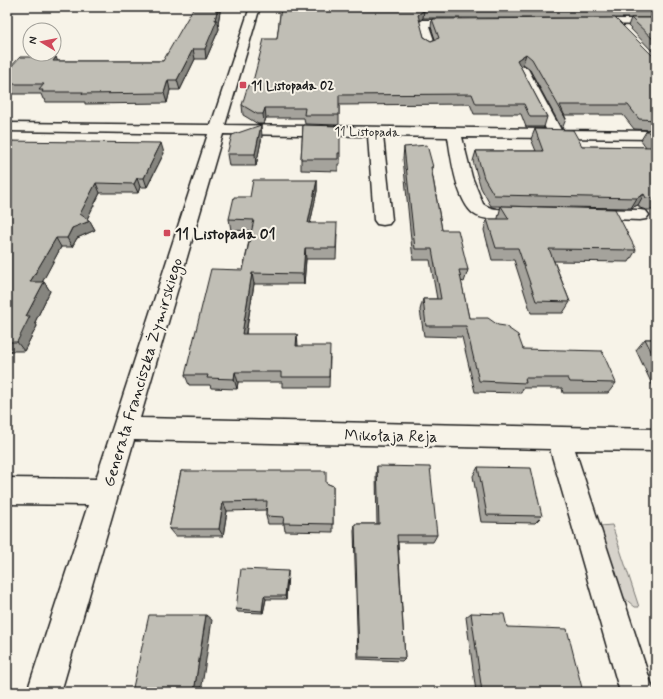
<svg xmlns="http://www.w3.org/2000/svg" width="663" height="699" viewBox="0 0 663 699" font-family="Mynerve,sans-serif">
<rect width="100%" height="100%" fill="#f7f3e8"/>
<filter id="ink" filterUnits="userSpaceOnUse"><feTurbulence type="fractalNoise" baseFrequency=".025" numOctaves="2"/><feDisplacementMap in="SourceGraphic" scale="8" xChannelSelector="R" yChannelSelector="G"/><feConvolveMatrix kernelMatrix="1 2 1 2 8 2 1 2 1" color-interpolation-filters="sRGB"/></filter>
<g filter="url(#ink)">
<path fill="#d7d3cb" stroke="#7a7874" d="M 612,525 L 639,607 L 635,607 L 623,597 L 600,526 Z"/>
<g fill="none" stroke-linecap="round" stroke-linejoin="round">
<g stroke="#1c1c1c" stroke-width="3">
<path id="minor" d="M 250,7 L 260,7 L 225,125 L 546,129 L 516,69 L 522,65 L 528,69 L 561,130 L 656,131 L 656,139 L 462,137 L 472,177 L 483,204 C 498,215 518,205 535,209 L 538,213 L 535,217 C 526,219 517,219 508,219 C 498,220 486,220 477,216 C 457,206 451,157 448,137 L 383,136 L 392,220 L 389,224 L 383,225 L 377,224 L 374,220 L 368,136 L 223,134 L 140,418 L 656,429 L 656,451 L 575,450 L 654,692 L 620,692 L 550,449 L 134,440 L 61,692 L 27,692 L 88,505 L 7,504 L 7,478 L 96,479 L 208,134 L 7,131 L 7,123 L 211,125 Z
M 589,19 L 656,19 L 656,25 L 585,24 L 584,22 L 585,20 Z
M 423,20 L 462,20 L 467,23 L 462,26 L 429,26 L 436,46 L 430,49 L 424,46 L 418,23 Z
M 587,209 L 640,210 L 646,211 L 649,215 L 646,219 L 640,220 L 581,218 L 578,214 L 581,210 Z"/>
</g>
<use href="#minor" fill="#f7f3e8" fill-rule="evenodd"/>
</g>
<path fill="#a5a39c" stroke="#1c1c1c" d="M 281,7 L 656,7 L 656,18 L 423,18 L 419,21 L 424,37 L 431,41 L 435,39 L 431,27 L 432,19 L 656,59 L 656,210 L 646,210 L 640,208 L 638,205 L 631,208 L 491,206 L 481,188 L 473,161 L 476,151 L 536,151 L 531,139 L 535,129 L 582,146 L 646,147 L 641,140 L 647,130 L 652,130 L 634,129 L 623,115 L 564,115 L 566,119 L 562,129 L 529,68 L 523,64 L 520,66 L 547,117 L 544,127 L 526,127 L 521,114 L 474,114 L 470,104 L 339,105 L 339,125 L 305,124 L 304,118 L 266,118 L 264,124 L 258,124 L 243,115 L 242,105 L 277,39 Z
M 220,12 L 218,23 L 219,29 L 206,59 L 195,59 L 180,90 L 170,90 L 167,103 L 85,104 L 85,102 L 46,102 L 45,99 L 43,99 L 41,94 L 7,94 L 7,71 L 56,57 L 57,61 L 163,61 Z
M 631,18 L 656,18 L 656,55 L 628,26 Z
M 303,125 L 340,153 L 340,164 L 338,164 L 338,171 L 301,170 L 301,159 Z
M 262,136 L 256,166 L 229,166 L 227,154 Z
M 7,141 L 164,153 L 147,187 L 140,187 L 138,193 L 100,193 L 87,219 L 90,221 L 95,230 L 77,238 L 72,247 L 61,247 L 42,282 L 44,282 L 50,291 L 35,322 L 37,326 L 24,351 L 7,351 Z
M 404,147 L 433,167 L 432,172 L 442,230 L 468,270 L 464,282 L 461,281 L 469,318 L 523,349 L 616,383 L 608,393 L 563,393 L 562,388 L 523,388 L 521,393 L 475,392 L 462,337 L 424,336 L 420,310 L 423,299 L 437,299 L 430,260 L 413,260 L 403,158 Z
M 317,180 L 317,191 L 310,223 L 337,234 L 336,259 L 306,259 L 304,284 L 254,284 L 246,334 L 298,346 L 330,357 L 329,387 L 282,387 L 282,382 L 238,382 L 237,389 L 211,388 L 210,385 L 189,385 L 185,375 L 243,270 L 251,231 L 231,230 L 229,219 L 250,197 Z
M 501,206 L 636,250 L 629,262 L 554,261 L 570,302 L 563,313 L 531,313 L 514,260 L 492,260 L 484,230 L 487,219 L 498,219 L 498,218 Z
M 645,339 L 656,339 L 656,393 L 636,350 Z
M 377,466 L 437,535 L 433,542 L 398,542 L 405,658 L 402,661 L 358,659 L 354,531 L 355,524 L 377,524 L 376,475 Z
M 478,467 L 542,516 L 535,523 L 481,522 L 473,476 Z
M 181,471 L 326,483 L 333,486 L 333,532 L 285,531 L 284,524 L 268,524 L 266,516 L 266,510 L 227,511 L 223,536 L 175,536 L 169,529 Z
M 288,574 L 286,599 L 266,599 L 263,613 L 238,612 L 236,609 Z
M 471,613 L 507,627 L 583,692 L 476,692 L 466,617 Z"/>
<path fill="#86857f" stroke="#1c1c1c" d="M 218,7 L 220,7 L 220,12 L 218,23 L 219,29 L 206,59 L 205,49 L 215,20 Z
M 424,10 L 423,18 L 417,23 L 418,15 Z
M 193,49 L 195,59 L 180,90 L 177,80 Z
M 526,54 L 523,64 L 515,70 L 517,60 Z
M 56,57 L 60,67 L 53,61 Z
M 168,80 L 170,90 L 167,103 L 164,93 Z
M 265,108 L 266,118 L 264,124 L 263,114 Z
M 261,125 L 262,136 L 256,166 L 255,154 Z
M 161,143 L 164,153 L 147,187 L 144,178 Z
M 137,178 L 140,187 L 138,193 L 134,184 Z
M 317,180 L 317,191 L 308,234 L 308,223 Z
M 96,183 L 100,193 L 85,223 L 90,221 L 95,230 L 77,238 L 72,247 L 67,238 Z
M 644,194 L 638,205 L 631,208 L 637,198 Z
M 56,238 L 61,247 L 37,292 L 30,282 Z
M 305,248 L 306,259 L 304,284 L 303,274 Z
M 252,273 L 254,284 L 244,344 L 242,334 Z
M 44,282 L 50,291 L 35,322 L 37,326 L 24,351 L 17,342 L 26,316 Z
M 297,334 L 298,345 L 297,356 L 296,346 Z
M 235,372 L 238,382 L 237,389 L 234,379 Z
M 223,502 L 227,511 L 223,536 L 219,529 Z
M 288,571 L 288,574 L 286,599 L 285,596 Z
M 264,596 L 266,599 L 263,613 L 262,611 Z
M 206,615 L 212,620 L 201,692 L 194,692 Z"/>
<path fill="#c0beb5" stroke="#1c1c1c" d="M 194,7 L 218,7 L 215,20 L 217,20 L 205,49 L 193,49 L 177,80 L 168,80 L 164,93 L 82,94 L 83,92 L 42,92 L 43,90 L 39,90 L 44,84 L 7,84 L 7,71 L 20,57 L 56,57 L 53,61 L 163,61 Z
M 281,7 L 656,7 L 656,9 L 424,10 L 418,15 L 424,37 L 431,41 L 439,38 L 432,19 L 615,18 L 656,59 L 656,120 L 639,119 L 628,105 L 560,105 L 566,119 L 532,59 L 526,54 L 517,60 L 547,117 L 530,117 L 524,104 L 476,104 L 472,94 L 339,95 L 339,115 L 304,115 L 305,108 L 265,108 L 263,114 L 257,114 L 242,105 L 248,85 L 252,85 L 264,39 L 277,39 Z
M 631,18 L 656,18 L 656,42 Z
M 261,125 L 255,154 L 227,154 L 232,135 Z
M 303,125 L 340,126 L 340,153 L 338,153 L 338,159 L 301,159 Z
M 535,129 L 573,130 L 582,146 L 656,147 L 656,199 L 646,198 L 644,194 L 637,198 L 494,195 L 484,178 L 476,151 L 543,151 Z
M 656,129 L 656,143 L 647,130 Z
M 7,141 L 161,143 L 144,178 L 137,178 L 134,184 L 96,183 L 80,214 L 90,221 L 72,228 L 67,238 L 56,238 L 30,282 L 44,282 L 26,316 L 30,316 L 17,342 L 7,342 Z
M 427,145 L 433,167 L 431,167 L 442,230 L 458,230 L 468,270 L 459,270 L 469,318 L 488,318 L 498,325 L 505,326 L 518,335 L 523,349 L 602,351 L 616,383 L 570,382 L 568,378 L 525,378 L 526,383 L 479,381 L 466,326 L 426,326 L 423,299 L 441,299 L 432,249 L 415,249 L 404,147 Z
M 253,180 L 317,180 L 308,223 L 337,223 L 336,248 L 305,248 L 303,274 L 252,273 L 242,334 L 297,334 L 296,346 L 330,346 L 329,377 L 281,377 L 281,372 L 235,372 L 234,379 L 207,378 L 208,375 L 185,375 L 211,269 L 243,270 L 254,220 L 229,219 L 234,197 L 250,197 Z
M 501,206 L 615,209 L 636,250 L 549,249 L 570,302 L 536,301 L 518,248 L 496,248 L 487,219 L 509,219 Z
M 645,339 L 656,339 L 656,361 Z
M 377,466 L 430,467 L 437,535 L 397,535 L 405,658 L 359,657 L 355,524 L 379,524 Z
M 478,467 L 531,468 L 542,516 L 487,515 Z
M 181,471 L 326,471 L 326,483 L 333,486 L 333,524 L 283,523 L 284,517 L 266,516 L 267,501 L 223,502 L 219,529 L 169,529 Z
M 241,569 L 288,571 L 285,596 L 264,596 L 262,611 L 236,609 Z
M 471,613 L 504,614 L 507,627 L 567,629 L 583,692 L 482,692 Z
M 149,615 L 206,615 L 194,692 L 132,692 Z"/>
</g>
<g fill="#d1495b" stroke="#f7f3e8" stroke-width="1.5">
<rect x="239" y="81" width="8" height="8" rx="2"/>
<rect x="163" y="229" width="8" height="8" rx="2"/>
</g>
<g text-anchor="middle" stroke-width="4" stroke-linejoin="round" paint-order="stroke">
<g font-size="13" font-weight="bold" fill="#1c1c1c" stroke="#f7f3e8" text-anchor="start">
<text x="251" y="90">11 Listopada 02</text>
</g>
<g font-size="13" fill="#1c1c1c" stroke="#f7f3e8">
<text transform="translate(367 131) rotate(1)" y="5">11 Listopada</text>
</g>
<g font-size="16" font-weight="bold" fill="#1c1c1c" stroke="#f7f3e8" text-anchor="start">
<text x="175" y="239">11 Listopada 01</text>
</g>
<g font-size="16" fill="#1c1c1c" stroke="#f7f3e8">
<text transform="translate(142 372) rotate(-73)" y="6">Generała Franciszka Żymirskiego</text>
<text transform="translate(391 435) rotate(1)" y="6">Mikołaja Reja</text>
</g>
</g>
<rect width="663" height="699" fill="none" stroke="#f7f3e8" stroke-width="24"/>
<rect x="12" y="12" width="639" height="675" fill="none" stroke="#1c1c1c" stroke-width="1.5" filter="url(#ink)"/>
<g transform="translate(42 42) rotate(280)"><circle r="19" fill="#f7f3e8" stroke="#9f9d96"/>
<path d="M0-3L7 15L0 10L-7 15Z" fill="#d1495b"/>
<text y="-6" font-size="11" font-weight="bold" text-anchor="middle" fill="#1c1c1c">N</text>
</g>
</svg>
